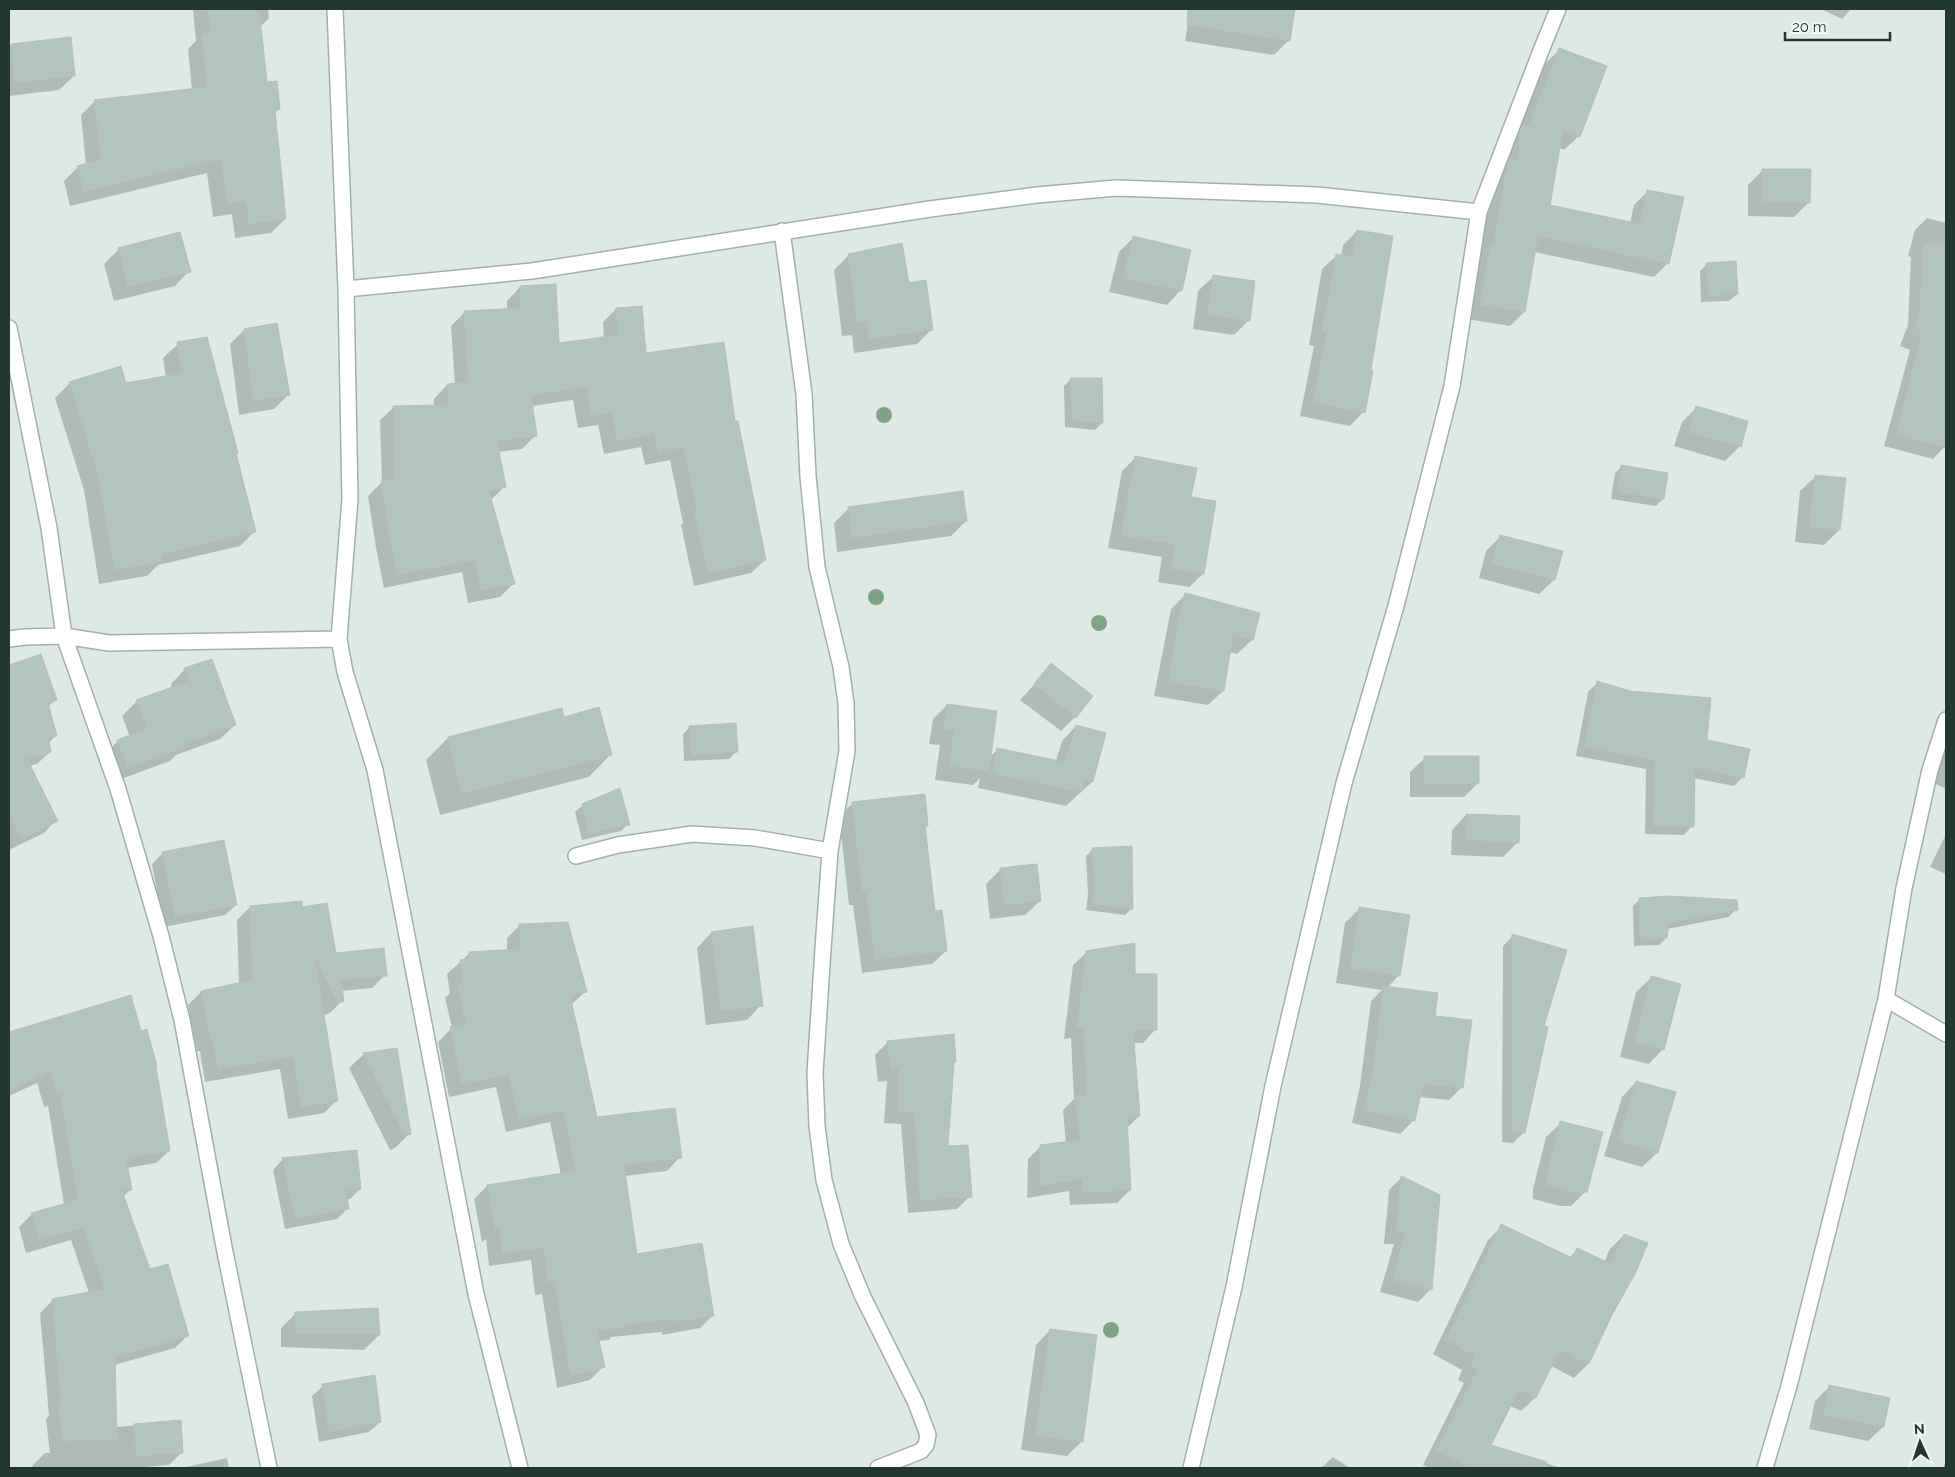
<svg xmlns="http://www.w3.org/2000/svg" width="1955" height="1477" viewBox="0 0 1955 1477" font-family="Raleway,sans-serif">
<rect width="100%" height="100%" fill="#dfe9e3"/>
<path fill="#0003" d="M 193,9 L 268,9 L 269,18 L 260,27 L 266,83 L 279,109 L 274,113 L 285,219 L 271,233 L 235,238 L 232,214 L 213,217 L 207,173 L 70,206 L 64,181 L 78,167 L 86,165 L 81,115 L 95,101 L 192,90 L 188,49 L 196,41 Z
M 1190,9 L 1294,9 L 1289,40 L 1274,55 L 1185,41 Z
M 1821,9 L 1851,9 L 1842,19 Z
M 11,46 L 74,76 L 59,90 L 9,96 L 9,48 Z
M 1559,50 L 1579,136 L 1564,150 L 1559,148 L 1548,206 L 1630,223 L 1634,205 L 1648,191 L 1668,263 L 1654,277 L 1534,252 L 1524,312 L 1510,326 L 1467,319 L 1477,261 L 1480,257 L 1493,180 L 1496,174 L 1505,165 L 1505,150 L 1508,141 L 1519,130 L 1545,64 Z
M 1763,170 L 1809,202 L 1794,217 L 1748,216 L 1748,185 Z
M 1927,218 L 1946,223 L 1946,445 L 1933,459 L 1884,446 L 1910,350 L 1900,346 L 1908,325 L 1911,257 L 1908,256 L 1915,230 Z
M 1357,231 L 1363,412 L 1350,426 L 1300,416 L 1314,346 L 1309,345 L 1322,269 L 1336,256 L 1341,256 L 1343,245 Z
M 1133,238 L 1181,290 L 1167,305 L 1109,292 L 1119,252 Z
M 119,249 L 189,271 L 175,286 L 114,301 L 104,264 Z
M 849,255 L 908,284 L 931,330 L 917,344 L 854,353 L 852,335 L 842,336 L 834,270 Z
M 1707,264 L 1737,294 L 1729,301 L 1701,302 L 1700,271 Z
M 1213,277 L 1249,320 L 1234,335 L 1193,329 L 1198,291 Z
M 520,287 L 558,345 L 604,338 L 603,322 L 616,309 L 644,354 L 734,423 L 765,560 L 751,573 L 694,586 L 681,525 L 683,523 L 670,460 L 645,465 L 641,447 L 604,454 L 598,425 L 578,428 L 573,400 L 532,406 L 536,435 L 522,449 L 498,452 L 504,487 L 490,501 L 514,583 L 500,597 L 468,603 L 462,572 L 384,588 L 376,548 L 368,496 L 382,482 L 380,420 L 394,407 L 434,406 L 434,399 L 447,385 L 455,385 L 451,326 L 465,312 L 507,310 L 507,301 Z
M 244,330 L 289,394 L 274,409 L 239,415 L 230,344 Z
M 178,344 L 237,452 L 235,454 L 254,532 L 240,546 L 158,565 L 147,576 L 99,584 L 84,490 L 55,398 L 70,383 L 126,385 L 166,378 L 163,358 Z
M 1071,379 L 1102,423 L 1095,430 L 1065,427 L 1064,386 Z
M 1697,407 L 1739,447 L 1725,461 L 1674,446 L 1682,422 Z
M 1135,458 L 1190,498 L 1203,574 L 1189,587 L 1158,582 L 1162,557 L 1108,548 L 1122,471 Z
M 1622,466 L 1667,474 L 1663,499 L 1656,506 L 1611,499 L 1615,473 Z
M 1815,477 L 1844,479 L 1839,530 L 1824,545 L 1795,542 L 1800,491 Z
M 848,509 L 966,521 L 951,536 L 837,552 L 834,523 Z
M 1501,536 L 1554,580 L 1539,594 L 1479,578 L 1486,551 Z
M 1185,595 L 1252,640 L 1237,654 L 1229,652 L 1223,691 L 1208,705 L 1154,696 L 1171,609 Z
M 43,663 L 56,699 L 48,707 L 56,735 L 48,744 L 50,752 L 37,764 L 29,766 L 56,820 L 44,833 L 9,850 L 9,674 Z
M 1052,665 L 1075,717 L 1061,731 L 1020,700 Z
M 185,669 L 235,725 L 220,739 L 176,755 L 170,761 L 113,782 L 103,756 L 118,741 L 130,737 L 122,716 L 137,701 L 172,689 L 171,684 Z
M 1597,683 L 1706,741 L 1743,777 L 1734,786 L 1693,778 L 1692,826 L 1684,835 L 1645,834 L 1646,769 L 1576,756 L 1588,692 Z
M 947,705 L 989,758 L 998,749 L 1056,761 L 1062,741 L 1076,726 L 1092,782 L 1066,806 L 978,788 L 980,778 L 973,785 L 935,780 L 940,745 L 929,744 L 933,719 Z
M 561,710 L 563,718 L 610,755 L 589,777 L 440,815 L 426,760 L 448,738 Z
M 1946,716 L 1946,789 L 1928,780 Z
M 690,727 L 736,752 L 729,759 L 684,761 L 683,734 Z
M 1425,758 L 1478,783 L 1464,797 L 1410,797 L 1410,772 Z
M 853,803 L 926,826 L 924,828 L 934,913 L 946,951 L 932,964 L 862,973 L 853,905 L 849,905 L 839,816 Z
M 583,805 L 628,824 L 621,831 L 582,840 L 575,812 Z
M 1466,815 L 1518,842 L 1503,857 L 1451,855 L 1452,830 Z
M 1946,834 L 1946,874 L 1930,867 Z
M 1093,849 L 1132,908 L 1125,915 L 1086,910 L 1088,895 L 1086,856 Z
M 163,853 L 236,905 L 225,915 L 164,927 L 152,864 Z
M 1001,869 L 1040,901 L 1025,915 L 990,919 L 986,884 Z
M 1640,899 L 1736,909 L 1729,917 L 1667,929 L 1666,938 L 1659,945 L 1634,946 L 1633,906 Z
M 250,907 L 301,909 L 335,954 L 385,975 L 372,988 L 341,991 L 343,1000 L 330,1013 L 323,1015 L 337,1100 L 324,1113 L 288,1119 L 280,1069 L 205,1082 L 200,1051 L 197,1051 L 188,1005 L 201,992 L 239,984 L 237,920 Z
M 1360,908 L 1399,975 L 1387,988 L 1434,1017 L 1462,1087 L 1449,1100 L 1419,1097 L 1413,1121 L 1400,1134 L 1352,1123 L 1360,1086 L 1371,1001 L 1382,990 L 1336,983 L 1345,923 Z
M 520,925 L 585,992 L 571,1005 L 596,1119 L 680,1157 L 667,1171 L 624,1176 L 636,1256 L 713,1315 L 700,1328 L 662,1335 L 662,1332 L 611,1337 L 609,1340 L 598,1341 L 603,1367 L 590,1380 L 557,1388 L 542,1294 L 535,1295 L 531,1260 L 489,1266 L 486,1239 L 482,1242 L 474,1199 L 487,1186 L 561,1175 L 550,1122 L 506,1132 L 496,1087 L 449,1097 L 438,1042 L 452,1028 L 445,998 L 450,993 L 447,974 L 470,953 L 507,951 L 507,938 Z
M 711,933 L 761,1005 L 747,1020 L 706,1025 L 697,948 Z
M 1513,936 L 1543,1027 L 1523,1133 L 1513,1143 L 1502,1142 L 1503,946 Z
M 1087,952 L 1133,975 L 1156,1029 L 1143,1043 L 1133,1043 L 1139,1116 L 1127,1128 L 1130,1190 L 1117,1203 L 1070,1205 L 1069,1191 L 1027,1198 L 1028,1159 L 1041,1146 L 1066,1143 L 1063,1110 L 1074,1099 L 1071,1038 L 1064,1039 L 1073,965 Z
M 1651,978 L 1663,1049 L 1649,1064 L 1620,1057 L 1636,992 Z
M 58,1017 L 141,1033 L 155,1067 L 169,1151 L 156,1163 L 127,1168 L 131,1189 L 123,1197 L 149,1271 L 188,1335 L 175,1348 L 114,1365 L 116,1427 L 179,1422 L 182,1452 L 169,1465 L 132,1468 L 33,1468 L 32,1466 L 45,1453 L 50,1453 L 46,1419 L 49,1416 L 40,1313 L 53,1300 L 89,1293 L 71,1240 L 26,1253 L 19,1227 L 32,1214 L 64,1205 L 48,1106 L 44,1107 L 37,1083 L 9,1096 L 9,1034 Z
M 888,1042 L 955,1062 L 953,1064 L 947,1148 L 970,1196 L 957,1209 L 908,1213 L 901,1124 L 884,1123 L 887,1081 L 878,1082 L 875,1055 Z
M 364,1054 L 410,1133 L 395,1148 L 390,1150 L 349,1068 Z
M 1636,1082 L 1657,1153 L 1642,1167 L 1604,1156 L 1622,1097 Z
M 1561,1123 L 1586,1191 L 1571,1206 L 1560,1206 L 1533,1199 L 1533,1189 L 1546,1137 Z
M 283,1159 L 360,1189 L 350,1199 L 346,1199 L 347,1209 L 337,1219 L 285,1229 L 273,1170 Z
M 1401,1178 L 1438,1196 L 1430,1290 L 1418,1302 L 1380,1292 L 1394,1244 L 1384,1244 L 1389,1190 Z
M 1502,1226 L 1569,1258 L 1577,1250 L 1604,1262 L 1610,1249 L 1624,1235 L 1610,1314 L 1588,1364 L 1574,1378 L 1551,1366 L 1535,1398 L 1521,1411 L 1510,1406 L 1490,1445 L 1561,1468 L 1430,1468 L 1423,1465 L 1464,1383 L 1458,1380 L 1462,1370 L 1433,1354 L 1488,1240 Z
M 296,1313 L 379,1335 L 364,1350 L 281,1347 L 281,1328 Z
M 1050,1330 L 1082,1441 L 1067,1456 L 1021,1450 L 1036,1345 Z
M 323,1386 L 380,1422 L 369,1432 L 319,1442 L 312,1396 Z
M 1829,1387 L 1883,1427 L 1868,1441 L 1809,1429 L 1815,1401 Z
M 1333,1457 L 1350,1468 L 1321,1468 Z
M 227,1458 L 229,1468 L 185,1468 L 186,1467 Z
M 1946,1460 L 1946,1468 L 1943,1468 Z"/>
<path fill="#b4c3bc" stroke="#b2c1b9" d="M 208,9 L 259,9 L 267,82 L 277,81 L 280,109 L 275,110 L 286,219 L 249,224 L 246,201 L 227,204 L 221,159 L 84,192 L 77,166 L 101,160 L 94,100 L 207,87 L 202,34 L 210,33 Z
M 1188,9 L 1295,9 L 1290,41 L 1187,25 Z
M 71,37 L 75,76 L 15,83 L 11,44 Z
M 1559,48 L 1607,66 L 1580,137 L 1563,130 L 1550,205 L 1640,224 L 1647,190 L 1684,197 L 1669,264 L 1538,236 L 1525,312 L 1480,305 L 1490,246 L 1493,246 L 1507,165 L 1510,159 L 1519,160 L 1519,134 L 1522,125 L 1529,125 Z
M 1762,169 L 1811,169 L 1810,203 L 1762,202 Z
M 1357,230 L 1393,236 L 1371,370 L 1373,371 L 1365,413 L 1313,402 L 1327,332 L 1322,331 L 1336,254 L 1352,257 Z
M 180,232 L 191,272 L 128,287 L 118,248 Z
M 1133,236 L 1191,250 L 1182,291 L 1123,278 Z
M 902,243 L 909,283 L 926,280 L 933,330 L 869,339 L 867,321 L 857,322 L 848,254 Z
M 1923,243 L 1946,243 L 1946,448 L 1896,434 L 1921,337 L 1911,334 L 1920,312 Z
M 1736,261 L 1738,294 L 1708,296 L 1706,263 Z
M 1213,275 L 1255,281 L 1250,321 L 1207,315 Z
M 556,284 L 559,343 L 618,335 L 616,308 L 642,306 L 646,353 L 724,342 L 735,421 L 738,421 L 766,560 L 708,573 L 694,511 L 697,510 L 683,447 L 658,453 L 654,434 L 618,441 L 611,412 L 591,416 L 586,387 L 531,395 L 537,436 L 497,441 L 506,487 L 489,491 L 515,584 L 481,590 L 475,560 L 397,575 L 389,534 L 381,481 L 395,479 L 393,406 L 448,405 L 447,384 L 468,382 L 464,311 L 521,308 L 520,286 Z
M 277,323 L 290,395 L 253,401 L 244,329 Z
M 207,337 L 238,453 L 236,453 L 256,532 L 162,554 L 163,562 L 114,570 L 98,475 L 69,382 L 121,366 L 126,383 L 182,373 L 177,342 Z
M 1070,378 L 1102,378 L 1103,423 L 1072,420 Z
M 1696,406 L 1748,421 L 1741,447 L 1688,432 Z
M 1135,456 L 1197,468 L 1191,497 L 1216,501 L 1204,574 L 1171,569 L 1175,544 L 1121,536 Z
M 1621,465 L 1668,473 L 1664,499 L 1617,492 Z
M 1815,475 L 1846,478 L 1840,530 L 1809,527 Z
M 963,491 L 967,521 L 852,538 L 848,507 Z
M 1500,535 L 1563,551 L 1555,580 L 1492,564 Z
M 1185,593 L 1260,613 L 1253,640 L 1233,635 L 1224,691 L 1168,682 L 1178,621 Z
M 41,654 L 57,700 L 48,703 L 57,736 L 48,738 L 51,752 L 27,759 L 58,821 L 21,839 L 9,815 L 9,665 Z
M 212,659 L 236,725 L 185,744 L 186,747 L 128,768 L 117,740 L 147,729 L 136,700 L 189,681 L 184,668 Z
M 1051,663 L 1093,696 L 1076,718 L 1034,684 Z
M 1597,681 L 1630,691 L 1711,698 L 1707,740 L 1750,749 L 1744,778 L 1695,768 L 1694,827 L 1653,826 L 1655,760 L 1584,747 Z
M 947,704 L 997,711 L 989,771 L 949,766 L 954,731 L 943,729 Z
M 599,707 L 612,755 L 462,794 L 448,737 L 562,708 L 564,717 Z
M 736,723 L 738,752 L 691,755 L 689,726 Z
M 1076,725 L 1106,733 L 1093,782 L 1084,780 L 1081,792 L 992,774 L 997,748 L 1065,762 Z
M 1424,756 L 1479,756 L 1479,783 L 1424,783 Z
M 620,788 L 630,825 L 588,834 L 582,804 Z
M 925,794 L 928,826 L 925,826 L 935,911 L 942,910 L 947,951 L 875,960 L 866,892 L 862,892 L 852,802 Z
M 1466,814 L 1520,816 L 1519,843 L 1465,840 Z
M 224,840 L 237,905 L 175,917 L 162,852 Z
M 1132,846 L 1133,909 L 1092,904 L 1094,887 L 1092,848 Z
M 1037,864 L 1041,901 L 1004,905 L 1000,868 Z
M 1669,896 L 1737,900 L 1738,910 L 1669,923 L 1667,938 L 1641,940 L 1639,898 Z
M 302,901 L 302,907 L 327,903 L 336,953 L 384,948 L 387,976 L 341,980 L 344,1001 L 338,1003 L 315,958 L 338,1101 L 301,1107 L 293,1057 L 218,1069 L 212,1038 L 210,1039 L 201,991 L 252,980 L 250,906 Z
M 1359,907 L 1410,915 L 1400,976 L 1350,969 Z
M 568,922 L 587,992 L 570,995 L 597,1117 L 675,1108 L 682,1158 L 624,1165 L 637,1254 L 702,1243 L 714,1316 L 675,1322 L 674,1319 L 623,1325 L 623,1327 L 597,1331 L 605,1367 L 570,1376 L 555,1281 L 548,1282 L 544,1248 L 502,1253 L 499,1227 L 495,1230 L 487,1185 L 576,1171 L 563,1110 L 519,1120 L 509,1075 L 462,1084 L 450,1027 L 466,1024 L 457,983 L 463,983 L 460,960 L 470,959 L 469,952 L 520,949 L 519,924 Z
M 753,926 L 763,1006 L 721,1011 L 711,932 Z
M 1512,934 L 1567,950 L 1544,1026 L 1548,1027 L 1525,1133 L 1512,1132 Z
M 1135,943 L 1135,974 L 1157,974 L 1157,1030 L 1133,1030 L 1140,1116 L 1127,1118 L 1131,1190 L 1083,1193 L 1082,1179 L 1040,1186 L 1040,1145 L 1080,1140 L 1075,1096 L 1087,1095 L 1083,1026 L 1077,1027 L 1086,951 Z
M 1651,976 L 1681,984 L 1664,1050 L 1634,1042 Z
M 1383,986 L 1438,993 L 1435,1016 L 1472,1020 L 1463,1088 L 1423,1084 L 1415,1121 L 1364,1110 L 1373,1071 Z
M 131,995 L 141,1031 L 147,1029 L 157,1066 L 156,1067 L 170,1151 L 126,1158 L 132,1190 L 122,1191 L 150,1269 L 168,1264 L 189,1336 L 115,1357 L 117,1439 L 63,1441 L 58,1405 L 61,1405 L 52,1299 L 105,1289 L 83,1228 L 39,1240 L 31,1213 L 78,1200 L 60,1094 L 57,1095 L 50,1071 L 9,1091 L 9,1032 Z
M 954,1034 L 956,1062 L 954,1062 L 948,1146 L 968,1145 L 972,1197 L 920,1200 L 914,1112 L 897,1111 L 899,1069 L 891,1070 L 887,1041 Z
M 397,1048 L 411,1134 L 405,1136 L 363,1053 Z
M 1636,1081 L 1676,1092 L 1658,1153 L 1618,1141 Z
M 1560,1121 L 1603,1132 L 1587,1192 L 1575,1192 L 1547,1185 L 1547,1173 Z
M 357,1150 L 361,1189 L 346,1191 L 349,1209 L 295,1219 L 282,1158 Z
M 1401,1176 L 1440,1195 L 1432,1290 L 1392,1280 L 1406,1232 L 1396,1232 Z
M 1501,1224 L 1572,1258 L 1577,1248 L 1611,1264 L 1624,1234 L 1648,1243 L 1636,1272 L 1612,1315 L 1589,1364 L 1560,1350 L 1536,1398 L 1519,1390 L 1491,1445 L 1547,1462 L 1546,1468 L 1471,1468 L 1436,1451 L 1478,1369 L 1471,1366 L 1475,1356 L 1446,1340 Z
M 378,1308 L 380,1335 L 295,1333 L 295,1312 Z
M 1050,1329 L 1097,1335 L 1083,1442 L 1035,1436 Z
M 375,1375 L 381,1422 L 329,1432 L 322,1384 Z
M 1829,1385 L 1890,1398 L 1884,1427 L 1823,1415 Z
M 181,1420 L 183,1453 L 136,1456 L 134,1424 Z"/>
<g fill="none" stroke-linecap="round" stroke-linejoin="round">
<g stroke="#a3b0a9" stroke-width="18">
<path id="minor" d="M 335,9 L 346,289 L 350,499 L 339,639 L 345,672 L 375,770 L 476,1294 L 520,1468
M 782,231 L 804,394 L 808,476 L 817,567 L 841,667 L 846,703 L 847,751 L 830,851 L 823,949 L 815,1073 L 817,1126 L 824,1180 L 841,1244 L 863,1297 L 916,1403 L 928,1435 L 926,1445 L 921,1451 L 878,1468
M 346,289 L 532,271 L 930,209 L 1037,195 L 1116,188 L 1317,195 L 1479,212
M 9,328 L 49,528 L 64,636 L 118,789 L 161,936 L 182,1020 L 224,1247 L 269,1468
M 9,639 L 25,637 L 64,636 L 109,643 L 339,639
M 576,856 L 618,845 L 692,834 L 755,838 L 830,851
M 1886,999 L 1946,1034
M 1191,1468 L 1234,1287 L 1273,1086 L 1344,783 L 1396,606 L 1452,386 L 1479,212 L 1542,48 L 1558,9
M 1765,1468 L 1789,1386 L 1886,999 L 1904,888 L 1930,770 L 1946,720"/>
</g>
<use href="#minor" stroke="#fff" stroke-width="15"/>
</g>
<g fill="#7fa389">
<circle cx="884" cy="415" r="8"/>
<circle cx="876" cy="597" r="8"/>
<circle cx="1099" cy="623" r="8"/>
<circle cx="1111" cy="1330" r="8"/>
</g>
<rect width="1955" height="1477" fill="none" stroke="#22372f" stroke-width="20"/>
<g transform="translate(1920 1442) rotate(357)" stroke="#eff6f1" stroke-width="4" paint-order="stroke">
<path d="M0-4L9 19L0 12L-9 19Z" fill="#22372f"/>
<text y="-8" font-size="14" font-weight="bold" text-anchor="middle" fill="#22372f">N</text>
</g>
<path d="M1785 32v8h105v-8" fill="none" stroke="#22372f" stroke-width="2.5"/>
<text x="1792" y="32" font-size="15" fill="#22372f" stroke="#eff6f1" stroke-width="4" paint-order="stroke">20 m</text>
</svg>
